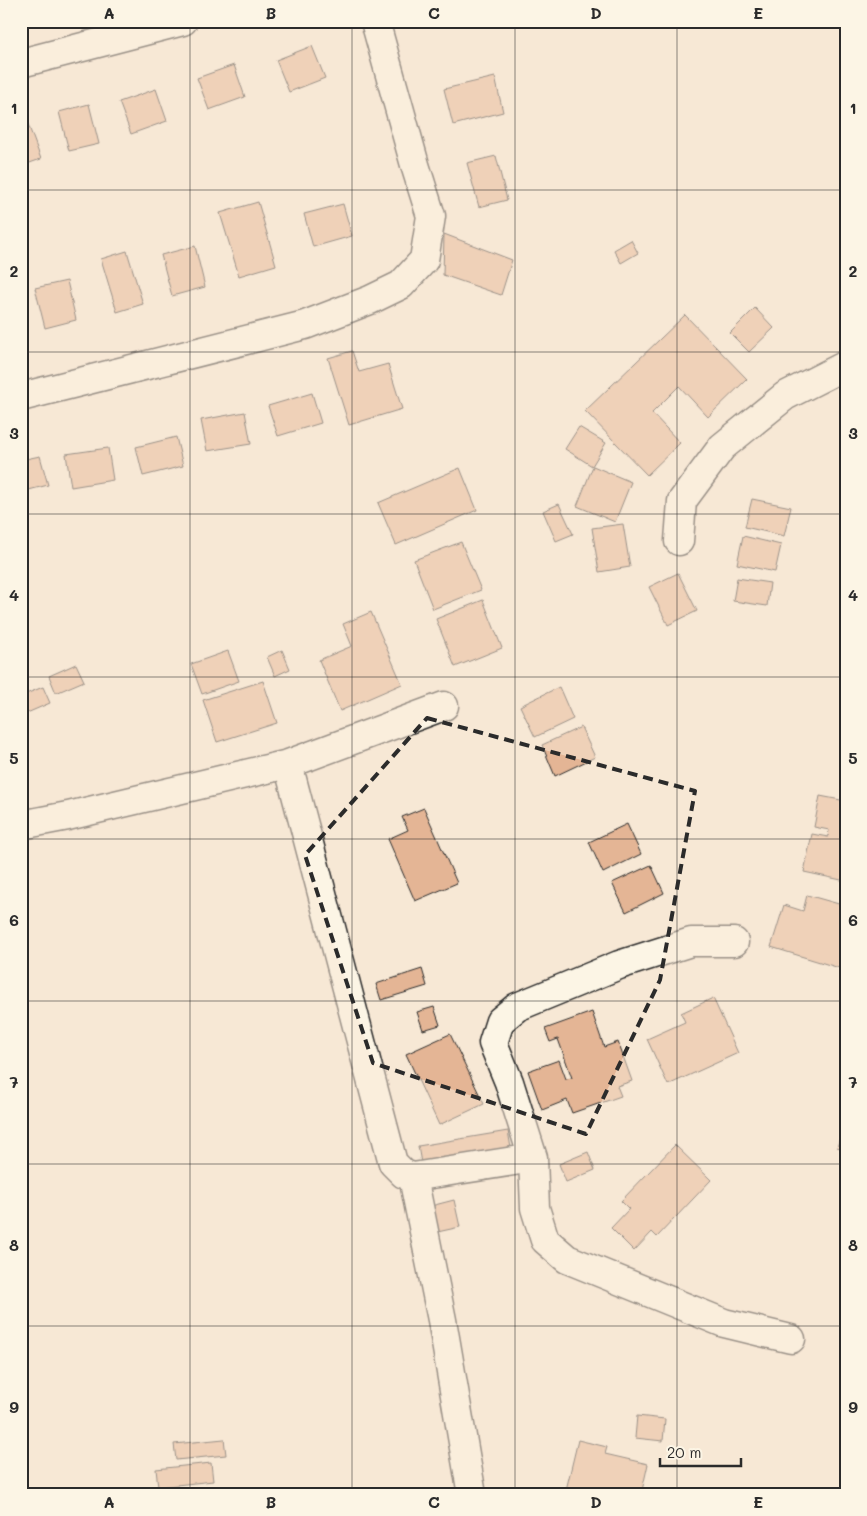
<svg xmlns="http://www.w3.org/2000/svg" width="867" height="1516" viewBox="0 0 867 1516" font-family="Mali,sans-serif">
<rect width="100%" height="100%" fill="#f7e8d5"/>
<filter id="ink" filterUnits="userSpaceOnUse"><feTurbulence type="fractalNoise" baseFrequency=".02" numOctaves="2"/><feDisplacementMap in="SourceGraphic" scale="10" xChannelSelector="R" yChannelSelector="G"/><feConvolveMatrix kernelMatrix="1 2 1 2 8 2 1 2 1" color-interpolation-filters="sRGB"/></filter>
<g filter="url(#ink)">
<path fill="#e4b595" stroke="#2b2b2b" d="M 312,46 L 325,78 L 289,92 L 276,60 Z
M 234,65 L 245,97 L 209,110 L 197,78 Z
M 495,77 L 503,112 L 453,125 L 444,89 Z
M 156,89 L 167,121 L 131,134 L 119,102 Z
M 89,104 L 99,144 L 69,151 L 59,112 Z
M 25,116 L 41,159 L 21,166 L 21,117 Z
M 496,156 L 507,200 L 479,207 L 467,163 Z
M 258,202 L 276,265 L 239,276 L 220,213 Z
M 343,204 L 352,236 L 313,247 L 304,214 Z
M 444,234 L 512,260 L 501,295 L 443,275 Z
M 631,240 L 638,253 L 621,263 L 614,250 Z
M 195,246 L 205,287 L 172,296 L 161,255 Z
M 127,251 L 143,304 L 117,312 L 101,259 Z
M 67,281 L 76,320 L 45,328 L 35,288 Z
M 755,308 L 774,328 L 749,352 L 730,333 Z
M 685,315 L 747,379 L 708,417 L 679,386 L 652,413 L 680,443 L 647,475 L 585,411 Z
M 352,351 L 359,372 L 388,364 L 402,409 L 349,425 L 328,358 Z
M 312,393 L 321,423 L 278,436 L 268,406 Z
M 245,412 L 251,444 L 207,451 L 201,420 Z
M 579,427 L 606,443 L 592,466 L 565,449 Z
M 176,437 L 183,466 L 143,476 L 136,447 Z
M 108,448 L 113,480 L 71,487 L 66,454 Z
M 40,456 L 48,485 L 21,492 L 21,460 Z
M 844,462 L 846,462 L 846,504 L 843,504 Z
M 593,466 L 631,482 L 615,522 L 577,506 Z
M 460,468 L 477,510 L 396,545 L 378,503 Z
M 752,499 L 791,507 L 784,536 L 745,527 Z
M 559,504 L 573,534 L 556,541 L 543,511 Z
M 623,524 L 630,567 L 599,572 L 592,528 Z
M 743,536 L 781,545 L 775,572 L 737,564 Z
M 461,542 L 481,590 L 433,609 L 414,560 Z
M 678,573 L 697,611 L 668,625 L 649,587 Z
M 737,578 L 770,583 L 767,606 L 733,601 Z
M 483,600 L 502,648 L 455,667 L 436,619 Z
M 371,612 L 402,684 L 340,711 L 319,660 L 352,646 L 343,624 Z
M 282,650 L 290,669 L 275,676 L 267,657 Z
M 228,651 L 239,681 L 202,694 L 191,664 Z
M 76,664 L 84,681 L 56,693 L 49,676 Z
M 263,681 L 277,723 L 217,742 L 203,700 Z
M 43,687 L 50,703 L 27,713 L 21,701 L 21,696 Z
M 559,687 L 573,719 L 535,737 L 520,706 Z
M 581,727 L 595,757 L 555,776 L 542,745 Z
M 820,796 L 846,801 L 846,881 L 804,872 L 812,834 L 828,837 L 829,830 L 814,827 Z
M 424,808 L 457,883 L 415,901 L 388,839 L 408,830 L 402,817 Z
M 627,824 L 641,854 L 603,873 L 589,842 Z
M 651,865 L 664,893 L 626,912 L 612,883 Z
M 807,895 L 846,906 L 846,970 L 771,947 L 784,905 L 803,911 Z
M 422,969 L 427,986 L 381,1000 L 376,984 Z
M 713,998 L 738,1053 L 668,1085 L 647,1039 L 685,1022 L 681,1013 Z
M 434,1007 L 440,1025 L 423,1030 L 417,1012 Z
M 592,1012 L 604,1047 L 618,1042 L 632,1081 L 617,1086 L 621,1096 L 572,1113 L 567,1100 L 542,1110 L 528,1071 L 559,1060 L 566,1079 L 572,1078 L 558,1039 L 550,1042 L 545,1029 Z
M 450,1034 L 484,1104 L 439,1125 L 406,1054 Z
M 846,1119 L 846,1150 L 837,1147 Z
M 508,1131 L 511,1148 L 421,1163 L 418,1146 Z
M 675,1145 L 711,1180 L 657,1237 L 652,1232 L 634,1251 L 611,1228 L 629,1209 L 621,1201 Z
M 588,1152 L 595,1170 L 566,1182 L 559,1164 Z
M 454,1200 L 460,1227 L 433,1233 L 427,1207 Z
M 637,1416 L 665,1419 L 663,1441 L 635,1438 Z
M 224,1439 L 226,1455 L 176,1460 L 174,1444 Z
M 578,1440 L 607,1447 L 605,1454 L 648,1464 L 641,1495 L 626,1495 L 604,1489 L 603,1495 L 584,1495 L 566,1490 Z
M 211,1463 L 213,1481 L 158,1487 L 156,1469 Z
M 543,1488 L 544,1495 L 501,1495 Z"/>
<g fill="none" stroke-linecap="round" stroke-linejoin="round">
<g stroke="#2b2b2b" stroke-width="31">
<path id="minor" d="M 21,63 L 183,21
M 21,397 L 305,325 L 370,300 L 401,285 L 424,260 L 431,216 L 415,165 L 375,21
M 679,541 L 682,501 L 722,447 L 785,396 L 846,365
M 288,764 L 393,1163 L 404,1174 L 413,1177 L 533,1158
M 21,825 L 68,816 L 288,764 L 444,706
M 734,942 L 691,942 L 619,965 L 517,1007 L 500,1021 L 493,1043 L 509,1082 L 533,1158 L 535,1208 L 545,1240 L 567,1259 L 724,1323 L 791,1339
M 413,1177 L 442,1320 L 472,1495"/>
</g>
<use href="#minor" stroke="#fcf5e5" stroke-width="28"/>
</g>
</g>
<path d="M0 0H867V1516H0ZM 427,718 L 695,791 L 660,980 L 586,1134 L 373,1063 L 305,855 Z" fill="#f7e8d5" fill-opacity=".55" fill-rule="evenodd"/>
<path fill="none" stroke="#2b2b2b" stroke-width="4" stroke-dasharray="10 6" stroke-linejoin="round" d="M 427,718 L 695,791 L 660,980 L 586,1134 L 373,1063 L 305,855 Z"/>
<path fill="none" stroke="#2b2b2b" stroke-width="1" stroke-opacity="0.55" d="M 190,21 L 190,1495M 352,21 L 352,1495M 515,21 L 515,1495M 677,21 L 677,1495M 21,190 L 846,190M 21,352 L 846,352M 21,514 L 846,514M 21,677 L 846,677M 21,839 L 846,839M 21,1001 L 846,1001M 21,1164 L 846,1164M 21,1326 L 846,1326"/>
<rect width="867" height="1516" fill="none" stroke="#fcf5e5" stroke-width="55"/>
<path d="M660 1458v8h81v-8" fill="none" stroke="#2b2b2b" stroke-width="2.5"/>
<text x="667" y="1458" font-size="15" fill="#2b2b2b" stroke="#fcf5e5" stroke-width="4" paint-order="stroke">20 m</text>
<rect x="28" y="28" width="812" height="1460" fill="none" stroke="#2b2b2b" stroke-width="2"/>
<g font-size="16" text-anchor="middle" font-weight="bold" fill="#2b2b2b">
<text x="109" y="19">A</text>
<text x="271" y="19">B</text>
<text x="434" y="19">C</text>
<text x="596" y="19">D</text>
<text x="758" y="19">E</text>
<text x="14" y="114">1</text>
<text x="853" y="114">1</text>
<text x="14" y="277">2</text>
<text x="853" y="277">2</text>
<text x="14" y="439">3</text>
<text x="853" y="439">3</text>
<text x="14" y="601">4</text>
<text x="853" y="601">4</text>
<text x="14" y="764">5</text>
<text x="853" y="764">5</text>
<text x="14" y="926">6</text>
<text x="853" y="926">6</text>
<text x="14" y="1088">7</text>
<text x="853" y="1088">7</text>
<text x="14" y="1251">8</text>
<text x="853" y="1251">8</text>
<text x="14" y="1413">9</text>
<text x="853" y="1413">9</text>
<text x="109" y="1508">A</text>
<text x="271" y="1508">B</text>
<text x="434" y="1508">C</text>
<text x="596" y="1508">D</text>
<text x="758" y="1508">E</text>
</g>
</svg>
